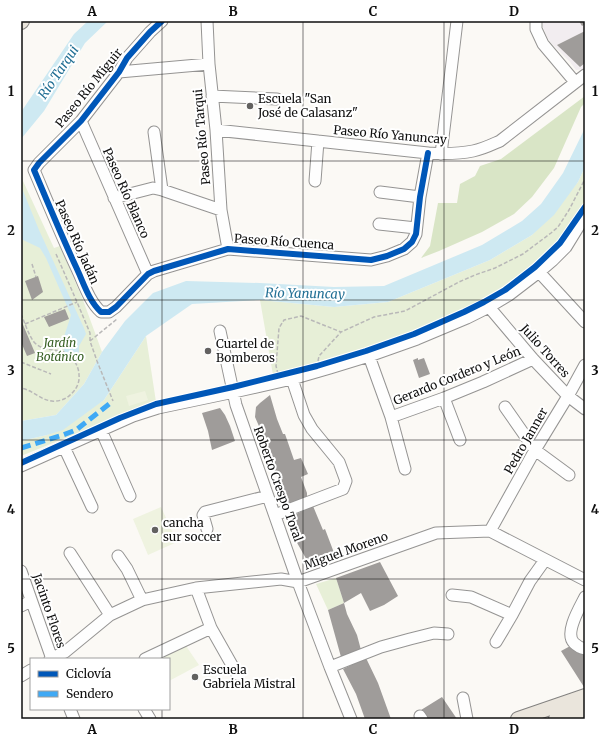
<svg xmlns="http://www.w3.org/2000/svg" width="606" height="740" viewBox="0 0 606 740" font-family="Merriweather,serif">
<rect width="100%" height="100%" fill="#fbf9f5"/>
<path fill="#f2edf0" d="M 543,21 L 585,21 L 585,69 L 576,70 L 570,62 L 552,44 L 547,37 L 543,27 Z"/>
<path fill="#e7efd7" d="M 585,167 L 585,200 L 564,235 L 530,266 L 493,294 L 483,301 L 403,336 L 273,375 L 260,300 L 334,307 L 388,302 L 490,260 L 532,235 L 578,182 Z
M 21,172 L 23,181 L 54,248 L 60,246 L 83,300 L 102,352 L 84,384 L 56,415 L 21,421 Z
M 146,336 L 156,402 L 128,411 L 85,430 L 21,456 L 21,441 L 47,435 L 104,400 Z
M 336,578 L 344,603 L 328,610 L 316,584 Z"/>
<path fill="#d9e5c6" d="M 585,96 L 585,103 L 581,107 L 554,168 L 532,197 L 514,214 L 482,232 L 439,251 L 421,258 L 430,246 L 438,203 L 457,203 L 460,184 L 475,176 L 480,166 L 501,159 Z"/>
<path fill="#eff3e0" d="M 145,391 L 148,400 L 129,406 L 126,396 Z
M 161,507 L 177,542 L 148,555 L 133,519 Z
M 186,646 L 199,665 L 169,681 L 169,659 L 155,659 Z"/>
<path fill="#cee9f2" d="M 88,21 L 108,21 L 85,43 L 44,111 L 21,139 L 21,112 L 74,34 Z
M 585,128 L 585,167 L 578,182 L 554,215 L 532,235 L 490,260 L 388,302 L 334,307 L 260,300 L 192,304 L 146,336 L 104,400 L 63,430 L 47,435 L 21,441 L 21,421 L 56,415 L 84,384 L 102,352 L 125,321 L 153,293 L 186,281 L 260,283 L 334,287 L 384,286 L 482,245 L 522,221 L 541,204 L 563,173 Z
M 21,186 L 39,230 L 84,328 L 86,334 L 79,346 L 79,359 L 67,362 L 62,343 L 71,315 L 46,258 L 40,248 L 21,239 Z"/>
<path fill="#9f9c9a" d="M 579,21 L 585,21 L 585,24 L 582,26 Z
M 585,31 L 585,63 L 580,67 L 557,45 Z
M 38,276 L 43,292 L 32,300 L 25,281 Z
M 65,309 L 69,319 L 49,327 L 44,317 Z
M 21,320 L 35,353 L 27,356 L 21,342 Z
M 418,358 L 418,360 L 424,358 L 430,374 L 419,378 L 413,360 Z
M 270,395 L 277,419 L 283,434 L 285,434 L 294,460 L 301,458 L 308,474 L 301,477 L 307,493 L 307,498 L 291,505 L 285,501 L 281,485 L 273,468 L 265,440 L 255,417 L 256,407 L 260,403 Z
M 220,408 L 225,415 L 230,426 L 235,441 L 212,450 L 208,431 L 202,413 Z
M 313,506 L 323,530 L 325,529 L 336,558 L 312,569 L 296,541 L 289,522 L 292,516 Z
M 380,562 L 398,596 L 384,605 L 370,611 L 361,593 L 344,603 L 336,578 Z
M 344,603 L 347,614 L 357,635 L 361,650 L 341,657 L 328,610 Z
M 574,644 L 585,652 L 585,687 L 584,687 L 561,651 Z
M 366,658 L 378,683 L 391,719 L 365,719 L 356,694 L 343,669 Z
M 442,697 L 457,719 L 427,719 L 421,710 Z"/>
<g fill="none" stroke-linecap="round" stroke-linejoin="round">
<g stroke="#959493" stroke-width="13">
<path id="minor" d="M 162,21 L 150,32 L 127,58 L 119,72 L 81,121 L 39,163 L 34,170 C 48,203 62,237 77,269 C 84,284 89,301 101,312 L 109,312 L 116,307 L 148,274 L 154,271 L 228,249 L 371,260 L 387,256 L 404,249 L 412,242 L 416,234 L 420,197 L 428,153
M 207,21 L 209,64 L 216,130 L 221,210 L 228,249
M 536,21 L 536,29 L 543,44 L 575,82
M 119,72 L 209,64
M 212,96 L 277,99
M 81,121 L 148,274
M 216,130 L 428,153 C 442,154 458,154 473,151 C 483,149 491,145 500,141 L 585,75
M 154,132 L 162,190
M 441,154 L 457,21
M 315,181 L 318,141
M 380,192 L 420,197
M 114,198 L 153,188 L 162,190 L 221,210
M 379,224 L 416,228
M 539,272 L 585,322
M 489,307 L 533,359 L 568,396 L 585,409
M 220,331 L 236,405 L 298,582 L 330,667 L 351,719
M 369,356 L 391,417 L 405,469
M 444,398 L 460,440
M 505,407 L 535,450 L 569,475
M 391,417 L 444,398 L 483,382 L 533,359
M 101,430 L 130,496
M 64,447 L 92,507
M 21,466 L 133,416 L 158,408 L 234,392 L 292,379 L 330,368 L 369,356 L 417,339 L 467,318 L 489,307 L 509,295 L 539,272 L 553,260 L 566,247 L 585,216
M 275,515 L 343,489 L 346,481 L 339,462 L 312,429 L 304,415 L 292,379
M 207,529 L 203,515 L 205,512 L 268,496
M 490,531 L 535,450 L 568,396 L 585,365
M 70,553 L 110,615
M 118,556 L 127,569 L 142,600
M 21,571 L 52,659
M 196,588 L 211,628 L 237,674
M 452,595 L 471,597 L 512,615
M 585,597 C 580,607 564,633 574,643 C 577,646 581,648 585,649
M 21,606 L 31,601
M 496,642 L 512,615 L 530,581 L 545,560
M 50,659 L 65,652 L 110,615 L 142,600 L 196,588 L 281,579 L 298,582 L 436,533 L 490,531 L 585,580
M 145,659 L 211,628
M 330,667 L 381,647 L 410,639 L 434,633 L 448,634
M 21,676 L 31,670
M 463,698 L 467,719
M 70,709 L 74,719
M 144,709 L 150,719
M 420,716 L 422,719"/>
</g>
<g stroke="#838280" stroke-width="16">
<path id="major" d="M 21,22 L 22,21
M 518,719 L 585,696
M 556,719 L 585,710"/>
</g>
<path stroke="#b9b8b8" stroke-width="1.5" stroke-dasharray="4 2" stroke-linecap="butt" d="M 56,254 L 77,302 L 90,333 L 90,341 L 97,361 L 113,401
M 32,264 L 36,277
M 21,314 C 25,323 28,334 34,342 C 41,350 50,349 60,351 C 71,353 79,365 79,375 C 80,382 76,390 71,394 C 67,399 58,402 52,401 C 40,400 33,390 21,388
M 25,324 L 77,302
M 90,341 L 117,319
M 318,361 L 319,356 L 341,332
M 21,362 L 51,374
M 278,374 L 276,366 L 279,328 L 284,320 L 301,316 L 341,332 L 374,317 L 405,311 L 459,282 L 475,275 L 495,268 L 523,254 L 551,233 L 558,227 L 569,210 L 585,179"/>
<use href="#minor" stroke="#fefefe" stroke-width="11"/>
<use href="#major" stroke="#eae5dc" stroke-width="14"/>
<path stroke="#3fa9f5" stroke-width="5" stroke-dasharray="10 5" stroke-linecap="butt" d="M 21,448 L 63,435 L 76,430 L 113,401"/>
<g stroke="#fff" stroke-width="8">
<path id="cycleway" d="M 162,21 L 150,32 L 127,58 L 119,72 L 81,121 L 39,163 L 34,170 C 48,203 62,237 77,269 C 84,284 89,301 101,312 L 109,312 L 116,307 L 148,274 L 154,271 L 228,249 L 371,260 L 387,256 L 404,249 L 412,242 L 416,234 L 420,197 L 428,153
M 21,463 L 120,418 L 156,404 L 233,387 L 317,366 L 366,351 L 414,334 L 464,312 L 484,302 L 505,290 L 535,267 L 560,243 L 585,207"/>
</g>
<use href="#cycleway" stroke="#0057b8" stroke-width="6"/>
</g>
<path fill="none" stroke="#0f0f0f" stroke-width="1" stroke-opacity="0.55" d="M 162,21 L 162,659M 303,21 L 303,719M 444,21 L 444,719M 21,161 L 585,161M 21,300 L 585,300M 21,440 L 585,440M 21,579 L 585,579M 162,709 L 162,719"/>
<g fill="#626160" stroke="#fff" stroke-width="1.5">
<circle cx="250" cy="106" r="4"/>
<circle cx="208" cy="351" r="4"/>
<circle cx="155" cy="530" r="4"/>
<circle cx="195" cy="677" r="4"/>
</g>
<g text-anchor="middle" stroke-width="4" stroke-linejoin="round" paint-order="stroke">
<g font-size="12" fill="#0f0f0f" stroke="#fff">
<text transform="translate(89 88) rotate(-51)" y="4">Paseo Río Miguir</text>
<text transform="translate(390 135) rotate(5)" y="4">Paseo Río Yanuncay</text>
<text transform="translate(202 137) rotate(-95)" y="4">Paseo Río Tarqui</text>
<text transform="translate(126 193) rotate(66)" y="4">Paseo Río Blanco</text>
<text transform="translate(77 242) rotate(66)" y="4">Paseo Río Jadán</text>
<text transform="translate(284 242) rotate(4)" y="4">Paseo Río Cuenca</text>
<text transform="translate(545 351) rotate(48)" y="4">Julio Torres</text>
<text transform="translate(457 376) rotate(-22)" y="4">Gerardo Cordero y León</text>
<text transform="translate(526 441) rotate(-60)" y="4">Pedro Janner</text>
<text transform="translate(278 484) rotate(70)" y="4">Roberto Crespo Toral</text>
<text transform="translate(346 551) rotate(-20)" y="4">Miguel Moreno</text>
<text transform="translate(49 611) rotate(71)" y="4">Jacinto Flores</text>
</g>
<g font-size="12" fill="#0f0f0f" stroke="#fff" text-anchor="start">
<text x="258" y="103">Escuela "San<tspan x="258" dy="14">José de Calasanz"</tspan></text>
<text x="216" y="348">Cuartel de<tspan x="216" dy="14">Bomberos</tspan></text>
<text x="163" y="527">cancha<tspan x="163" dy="14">sur soccer</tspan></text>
<text x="203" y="674">Escuela<tspan x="203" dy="14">Gabriela Mistral</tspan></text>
</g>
<g font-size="12" font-style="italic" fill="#386125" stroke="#fff">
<text x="60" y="347">Jardín<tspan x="60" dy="14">Botánico</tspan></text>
</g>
<g font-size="13" font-style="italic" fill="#237095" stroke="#fff">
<text transform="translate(58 72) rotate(-56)" y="5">Río Tarqui</text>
<text transform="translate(305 293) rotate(1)" y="5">Río Yanuncay</text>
</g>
</g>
<rect width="606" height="740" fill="none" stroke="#ffffff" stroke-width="44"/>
<rect x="30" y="658" width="140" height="52" fill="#ffffff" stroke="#9f9f9f"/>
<rect x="38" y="671" width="20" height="6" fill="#0057b8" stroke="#9f9f9f"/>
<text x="66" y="678" font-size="12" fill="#0f0f0f">Ciclovía</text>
<rect x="38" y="691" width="20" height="6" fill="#3fa9f5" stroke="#9f9f9f"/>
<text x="66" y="698" font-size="12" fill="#0f0f0f">Sendero</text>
<rect x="22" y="22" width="562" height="696" fill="none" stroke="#0f0f0f" stroke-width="1.5"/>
<g font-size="13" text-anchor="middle" font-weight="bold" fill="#0f0f0f">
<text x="92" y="16">A</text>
<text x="233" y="16">B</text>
<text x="373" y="16">C</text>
<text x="514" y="16">D</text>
<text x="11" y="96">1</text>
<text x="595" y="96">1</text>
<text x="11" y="235">2</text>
<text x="595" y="235">2</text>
<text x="11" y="375">3</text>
<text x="595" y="375">3</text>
<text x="11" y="514">4</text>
<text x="595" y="514">4</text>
<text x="11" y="653">5</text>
<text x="595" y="653">5</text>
<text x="92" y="734">A</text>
<text x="233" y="734">B</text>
<text x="373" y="734">C</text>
<text x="514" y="734">D</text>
</g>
</svg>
